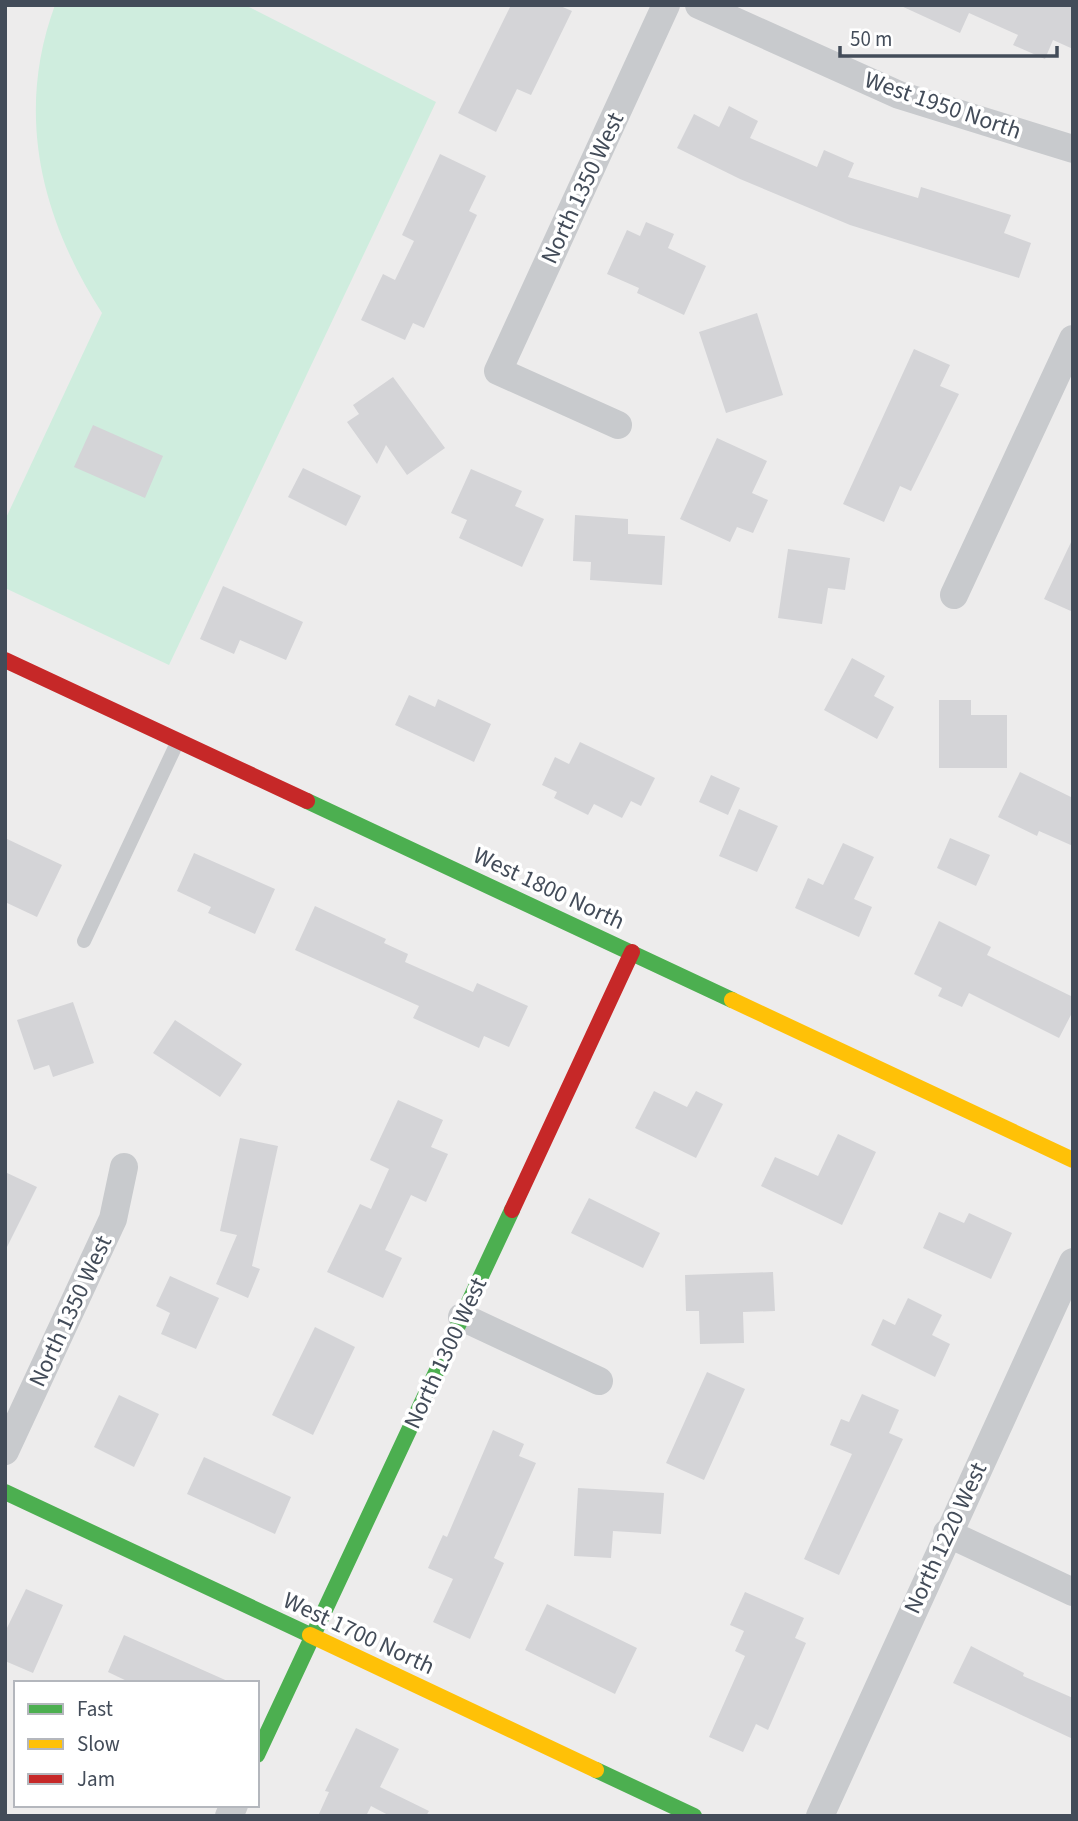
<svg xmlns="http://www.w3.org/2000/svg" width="1078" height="1821" viewBox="0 0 1078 1821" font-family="'Source Sans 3',sans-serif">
<rect width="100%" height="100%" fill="#edecec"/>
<path fill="#cfedde" d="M 55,5 L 245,5 L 436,102 L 169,665 L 5,588 L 5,520 L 102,313 C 41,218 15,114 55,5 Z"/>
<path fill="#d4d4d7" d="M 511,5 L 558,5 L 572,11 L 531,95 L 517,89 L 496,132 L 458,113 Z
M 899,5 L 1073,5 L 1073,49 L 1053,40 L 1045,59 L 1013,45 L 1018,35 L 969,13 L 960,33 Z
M 729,106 L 758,121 L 750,138 L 817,167 L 824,150 L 854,163 L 848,177 L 918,198 L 921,187 L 1011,215 L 1004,233 L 1031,243 L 1019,278 L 850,225 L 740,179 L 677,148 L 694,114 L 719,127 Z
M 440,154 L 486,176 L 469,211 L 477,215 L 424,328 L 413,323 L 405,340 L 361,320 L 383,274 L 395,280 L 414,241 L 402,235 Z
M 646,222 L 674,234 L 668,248 L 706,266 L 684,315 L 637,293 L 639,288 L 607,274 L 627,230 L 640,236 Z
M 757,313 L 783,395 L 726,413 L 699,332 Z
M 914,349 L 950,365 L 940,386 L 959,394 L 911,491 L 900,486 L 884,522 L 843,504 Z
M 393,377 L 445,448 L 407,475 L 386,445 L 377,464 L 347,422 L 359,414 L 353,405 Z
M 93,425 L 163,456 L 145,498 L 74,467 Z
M 717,438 L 767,461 L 752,493 L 768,500 L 753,533 L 737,527 L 730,542 L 680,519 Z
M 303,468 L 361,496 L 346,526 L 288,497 Z
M 471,469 L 522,491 L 515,506 L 544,519 L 522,567 L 459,538 L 467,520 L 451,513 Z
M 575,515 L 628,519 L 628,534 L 665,536 L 662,585 L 590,580 L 591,562 L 573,561 Z
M 1073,538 L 1073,612 L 1044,599 Z
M 788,549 L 850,558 L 845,590 L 828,588 L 822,624 L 778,618 Z
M 223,586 L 303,622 L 286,660 L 240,640 L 234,654 L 200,639 Z
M 852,658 L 885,676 L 874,696 L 894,707 L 877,739 L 824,710 Z
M 409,695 L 435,707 L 438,699 L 491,724 L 474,762 L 395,725 Z
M 939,700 L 971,700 L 971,715 L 1007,715 L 1007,768 L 939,768 Z
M 580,742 L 655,778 L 641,806 L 631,801 L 622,818 L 594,804 L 588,815 L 554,798 L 557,792 L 542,785 L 555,757 L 569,764 Z
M 1020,772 L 1073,798 L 1073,846 L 1039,831 L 1037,836 L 998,817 Z
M 711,775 L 740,788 L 728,815 L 699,802 Z
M 739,809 L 778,826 L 757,872 L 719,856 Z
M 5,838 L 62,865 L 37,917 L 5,902 Z
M 950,838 L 990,855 L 976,886 L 937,868 Z
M 843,843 L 874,857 L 854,899 L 872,907 L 859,937 L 795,908 L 808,878 L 823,885 Z
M 194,853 L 275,889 L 255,934 L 208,913 L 211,907 L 177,891 Z
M 315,906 L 386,939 L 384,943 L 408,954 L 405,962 L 473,992 L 477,983 L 528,1006 L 509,1047 L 484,1036 L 479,1048 L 413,1018 L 419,1006 L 295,950 Z
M 939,921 L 991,947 L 987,955 L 1073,997 L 1073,1011 L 1059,1038 L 969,993 L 962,1007 L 938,996 L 942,988 L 914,974 Z
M 73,1002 L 94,1063 L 53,1077 L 49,1065 L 34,1070 L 17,1020 Z
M 175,1020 L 242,1064 L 220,1097 L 153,1053 Z
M 654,1091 L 687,1107 L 696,1091 L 723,1104 L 696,1158 L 635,1128 Z
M 398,1100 L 443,1120 L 431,1147 L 448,1154 L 426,1202 L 411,1195 L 385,1250 L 402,1258 L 383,1298 L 327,1272 L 360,1204 L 371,1209 L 389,1169 L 370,1160 Z
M 838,1134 L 876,1152 L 842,1225 L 761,1186 L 775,1157 L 818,1176 Z
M 240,1138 L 278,1146 L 252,1266 L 260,1269 L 248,1298 L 216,1284 L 237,1235 L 220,1231 Z
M 5,1172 L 37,1187 L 5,1251 Z
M 589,1198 L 660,1233 L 643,1268 L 571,1233 Z
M 939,1212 L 964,1223 L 969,1213 L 1012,1233 L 991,1279 L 923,1248 Z
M 773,1272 L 775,1311 L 743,1312 L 744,1343 L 700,1344 L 699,1311 L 686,1311 L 685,1275 Z
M 170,1276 L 219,1298 L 196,1349 L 161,1334 L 170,1313 L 156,1306 Z
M 908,1298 L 942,1315 L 932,1335 L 950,1344 L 935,1377 L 871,1345 L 883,1319 L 895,1325 Z
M 315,1327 L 355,1347 L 313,1435 L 272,1415 Z
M 707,1372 L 745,1389 L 704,1480 L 666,1463 Z
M 862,1394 L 899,1410 L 889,1433 L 903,1439 L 839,1575 L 804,1559 L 852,1454 L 830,1445 L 841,1419 L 849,1422 Z
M 119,1395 L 159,1414 L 134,1467 L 94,1447 Z
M 493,1430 L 524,1444 L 519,1456 L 536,1463 L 494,1558 L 504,1563 L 470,1639 L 433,1622 L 453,1579 L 428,1568 L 443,1535 L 447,1537 Z
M 204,1457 L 291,1497 L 275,1534 L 187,1494 Z
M 578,1488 L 664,1493 L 661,1534 L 613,1531 L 611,1558 L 574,1556 Z
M 26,1589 L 63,1605 L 33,1673 L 5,1661 L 5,1632 Z
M 745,1592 L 804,1618 L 795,1638 L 806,1643 L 768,1730 L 756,1724 L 743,1752 L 709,1737 L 745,1656 L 735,1651 L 744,1631 L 730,1625 Z
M 547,1604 L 637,1648 L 615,1694 L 525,1650 Z
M 124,1635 L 232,1683 L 131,1683 L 108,1672 Z
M 971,1646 L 1024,1673 L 1023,1676 L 1073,1698 L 1073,1739 L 953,1683 Z
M 356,1728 L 399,1749 L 380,1787 L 429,1811 L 426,1816 L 390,1816 L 371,1806 L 366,1816 L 318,1816 L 329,1792 L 325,1791 Z"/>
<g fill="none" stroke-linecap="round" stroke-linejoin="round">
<path stroke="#c8cacd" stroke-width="14" d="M 84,941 L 177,743"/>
<path stroke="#c8cacd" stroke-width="28" d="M 699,5 L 899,95 L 1073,149
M 618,425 L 498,371 L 666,5
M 954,595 L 1073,339
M 462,1317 L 599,1381
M 5,1451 L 113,1219 L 124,1167
M 947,1533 L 1073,1592
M 229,1816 L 234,1805
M 820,1816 L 1073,1262"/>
<path stroke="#4caf50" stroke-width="16" d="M 307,801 L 732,1000
M 5,1492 L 310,1635
M 257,1755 L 512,1210
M 596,1770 L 694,1816"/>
<path stroke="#ffc107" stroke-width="16" d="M 732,1000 L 1073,1160
M 310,1635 L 596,1770"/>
<path stroke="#c62828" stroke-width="16" d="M 5,660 L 307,801
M 512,1210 L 632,952"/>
</g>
<g text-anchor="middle" stroke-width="7" stroke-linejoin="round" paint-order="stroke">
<g font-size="24" fill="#434c59" stroke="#fff">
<text transform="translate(943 105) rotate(19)" y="8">West 1950 North</text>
<text transform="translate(582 188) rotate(-65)" y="8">North 1350 West</text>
<text transform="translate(549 888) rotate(25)" y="8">West 1800 North</text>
<text transform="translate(70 1311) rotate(-65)" y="8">North 1350 West</text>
<text transform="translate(445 1353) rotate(-65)" y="8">North 1300 West</text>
<text transform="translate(945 1538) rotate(-65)" y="8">North 1220 West</text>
<text transform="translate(359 1633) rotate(25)" y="8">West 1700 North</text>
</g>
</g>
<rect width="1078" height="1821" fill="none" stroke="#434c59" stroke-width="14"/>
<rect x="14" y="1681" width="245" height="126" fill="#ffffff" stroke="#b4b7bd" stroke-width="2"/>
<rect x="28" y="1704" width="35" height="10" fill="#4caf50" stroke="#b4b7bd" stroke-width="2"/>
<text x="77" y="1716" font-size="21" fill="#434c59">Fast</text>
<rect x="28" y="1739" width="35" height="10" fill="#ffc107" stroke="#b4b7bd" stroke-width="2"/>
<text x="77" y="1751" font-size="21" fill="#434c59">Slow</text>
<rect x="28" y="1774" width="35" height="10" fill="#c62828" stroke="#b4b7bd" stroke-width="2"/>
<text x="77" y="1786" font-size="21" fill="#434c59">Jam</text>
<path d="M840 46v10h217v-10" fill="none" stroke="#434c59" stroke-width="3.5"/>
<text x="850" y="46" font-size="21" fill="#434c59" stroke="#ffffff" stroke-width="5" paint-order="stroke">50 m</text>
</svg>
